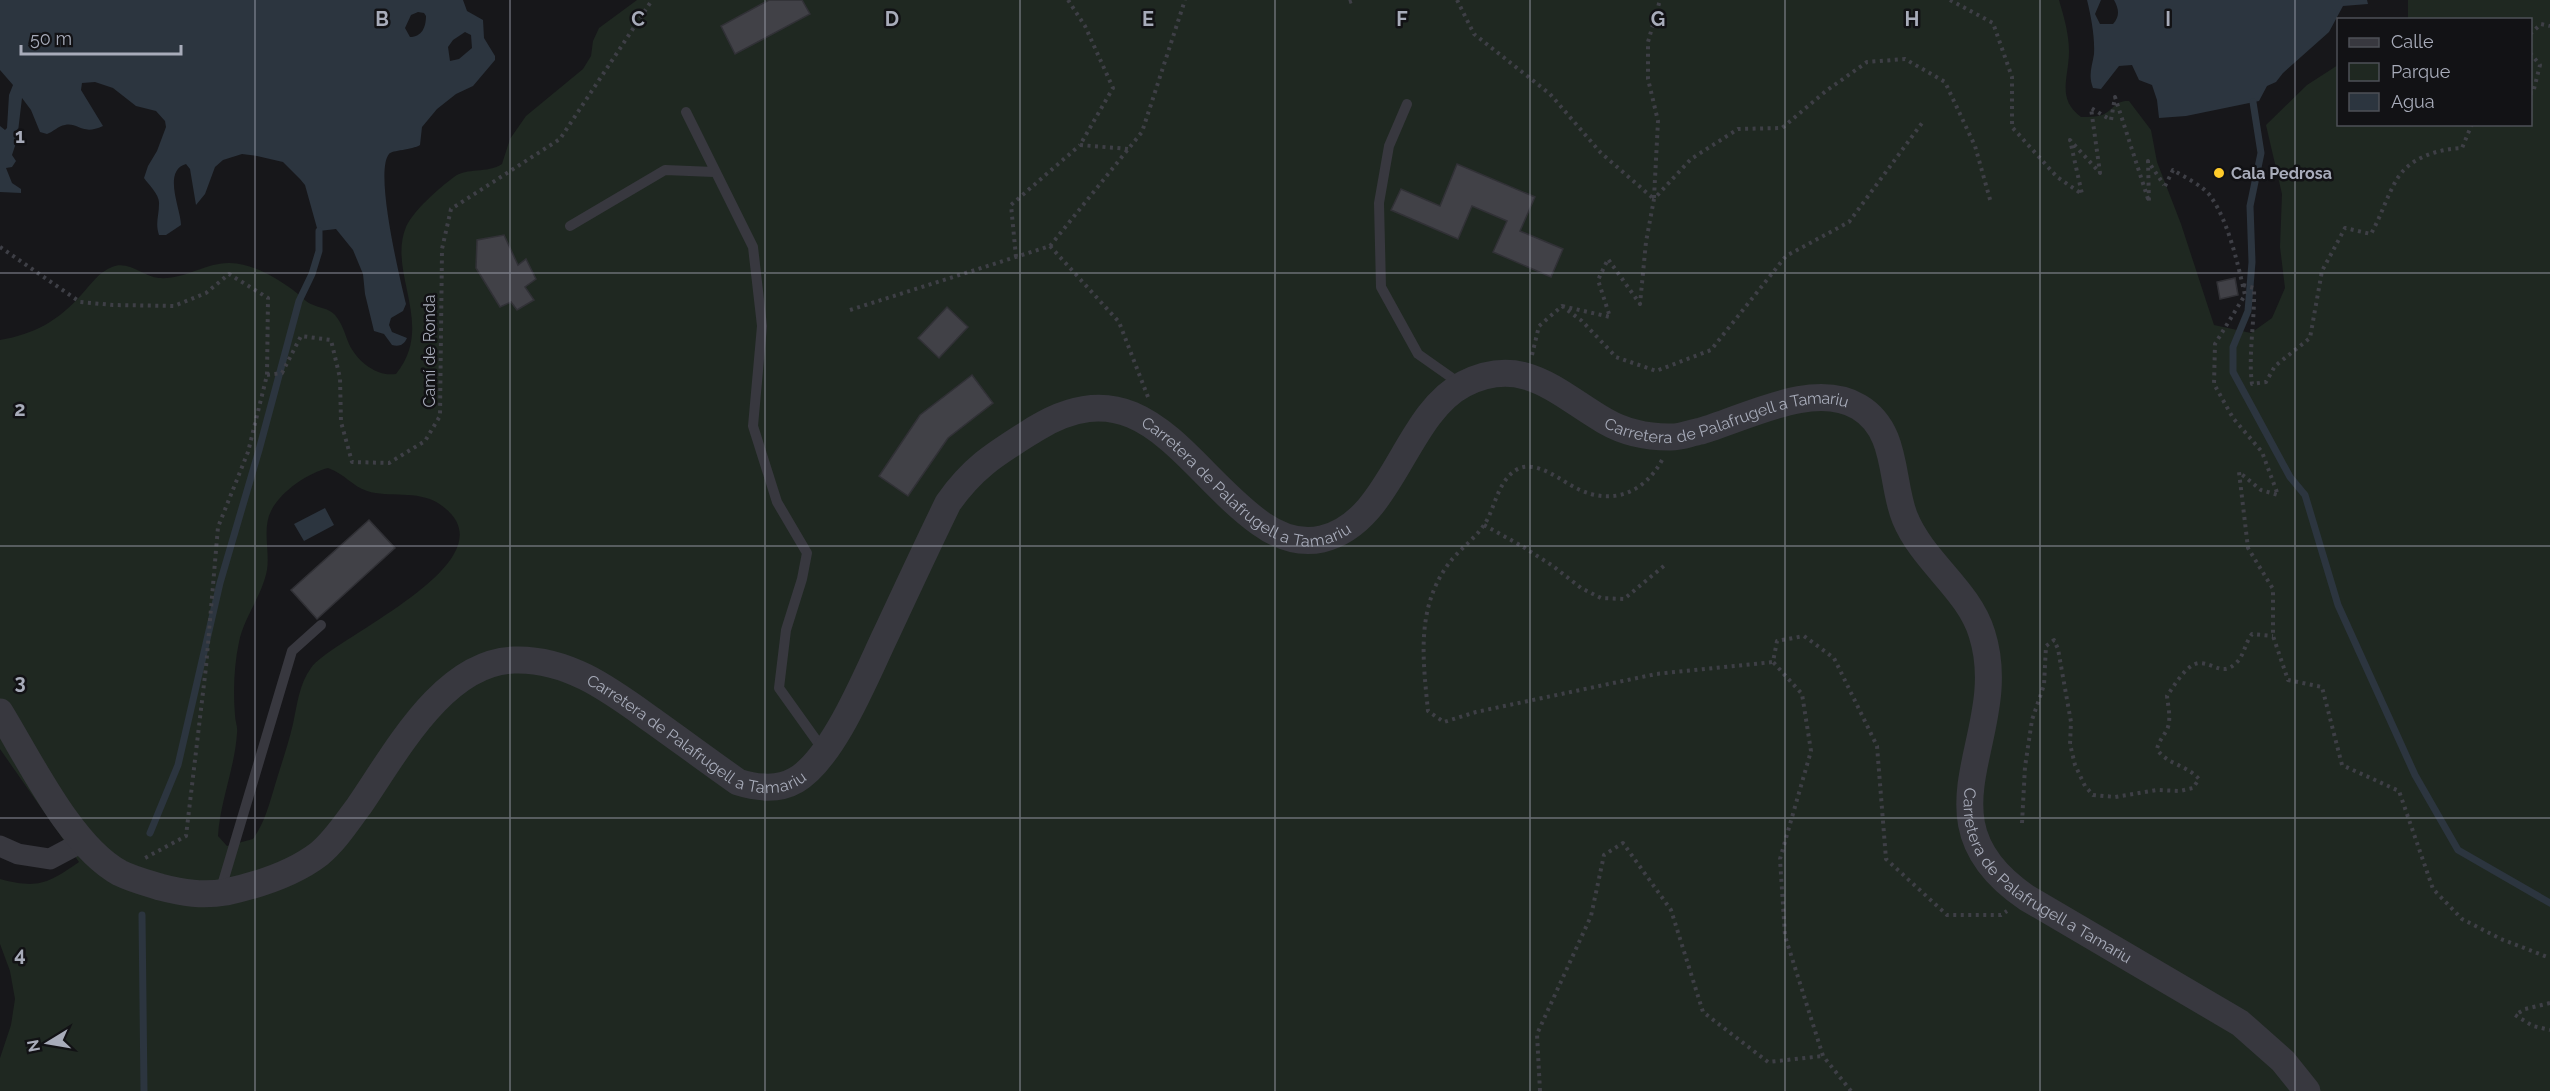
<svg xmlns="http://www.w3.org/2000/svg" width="2550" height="1091" viewBox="0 0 2550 1091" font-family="Raleway,sans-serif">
<rect width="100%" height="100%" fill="#17171a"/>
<path fill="#1f2821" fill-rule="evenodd" d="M 637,0 L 2059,0 C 2064,17 2069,34 2069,51 C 2069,78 2056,98 2081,117 C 2088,117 2095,117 2102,115 C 2114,110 2115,100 2129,101 L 2151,130 L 2157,162 L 2181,224 L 2214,325 L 2251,333 L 2272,318 L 2285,288 L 2280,247 L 2282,194 L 2266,125 L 2307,85 L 2338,65 L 2338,124 L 2530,124 L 2530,20 L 2408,19 L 2408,0 L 2550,0 L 2550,1091 L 0,1091 L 0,1058 L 11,1025 L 15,999 L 10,971 L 0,944 L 0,879 C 38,889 47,884 79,862 L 0,749 L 0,340 C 35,334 58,321 82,294 C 91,284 99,272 112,267 C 129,260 143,277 159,278 C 184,280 207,262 230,263 C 253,264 275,277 293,290 C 299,294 304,301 311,304 C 319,308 329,308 335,315 C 342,323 345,334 349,344 C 357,361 376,377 396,374 C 436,325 387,273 406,227 C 413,211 439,188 454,177 C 467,167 487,174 502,164 L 510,139 L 526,116 L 583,69 L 591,56 L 593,41 L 599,28 ZM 328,468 C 345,474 352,486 367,491 C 389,498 417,490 438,503 C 523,558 333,637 311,668 C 299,684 297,706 293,724 C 288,745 281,765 275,785 C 269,805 265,822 253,839 L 227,846 L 218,836 C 220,802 235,767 237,733 C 238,727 235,721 235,715 C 233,692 234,665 239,642 C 244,617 262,596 267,570 C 270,551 262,529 271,511 C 281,491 308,473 328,468 Z"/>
<path fill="#2c353f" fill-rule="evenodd" d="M 0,0 L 463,0 L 467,11 L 483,20 L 484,38 L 495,56 L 495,60 L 473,86 L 456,94 L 437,109 L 422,127 L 420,145 C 412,150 392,150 389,154 C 374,172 400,279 406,304 L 403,311 L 391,318 L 389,325 L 392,332 L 407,338 C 404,345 399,347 392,345 L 384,334 L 374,331 L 365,294 L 363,274 L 353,250 L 336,229 L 319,231 L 317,228 L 305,185 L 300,179 L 283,162 L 257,156 L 242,154 L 223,160 L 215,167 L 205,194 L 196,205 L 190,169 L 186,164 C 162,171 181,209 181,225 L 166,235 L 159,235 C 155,223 159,216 159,204 C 160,195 149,185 144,178 L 148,166 L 157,151 L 166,127 L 165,121 L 156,111 L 136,106 L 113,88 L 95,82 L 82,83 L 81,90 L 103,126 C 82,136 78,122 65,125 C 58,126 53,132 47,134 L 40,132 L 31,110 L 22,98 L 17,140 L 12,155 L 16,161 L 12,167 L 6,168 L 12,183 L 21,189 L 21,193 L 0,192 L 0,126 L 5,130 L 7,128 L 9,95 L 13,85 L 0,70 ZM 418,12 L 424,13 L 426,16 C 426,27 422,37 410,37 L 405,28 L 411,15 ZM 465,32 L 471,35 L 472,48 L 459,59 L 450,61 L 448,47 L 453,40 Z
M 2087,0 L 2101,0 L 2095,14 L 2100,24 L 2113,24 C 2120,16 2119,9 2114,0 L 2367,0 L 2368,4 L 2343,6 L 2329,32 L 2283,73 L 2276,82 L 2267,86 L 2259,101 L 2186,116 L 2159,118 L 2157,100 L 2152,85 L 2139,80 L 2132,65 L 2119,66 L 2101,89 L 2093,88 C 2088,75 2092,67 2094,54 C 2095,37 2091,16 2087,0 Z
M 325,508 L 334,525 L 304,541 L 294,524 Z"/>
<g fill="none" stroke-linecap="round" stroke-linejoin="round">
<path stroke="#2c353f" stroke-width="7" d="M 2253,102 L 2261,153 L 2250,206 L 2252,262 L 2248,311 L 2233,347 L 2233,372 L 2290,477 L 2305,495 L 2338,605 L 2415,775 L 2458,850 L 2550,903
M 150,833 L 178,765 L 220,583 L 259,450 L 299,301 L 312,274 L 319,251 L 319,231
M 142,915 L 144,1091"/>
</g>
<path fill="#414147" stroke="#313136" stroke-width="1.5" d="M 769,0 L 802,0 L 810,14 L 735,54 L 721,26 Z
M 1457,164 L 1535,197 L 1520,231 L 1563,249 L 1551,277 L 1493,252 L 1507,221 L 1472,206 L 1458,239 L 1391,210 L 1401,189 L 1440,206 Z
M 504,235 L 518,265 L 526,259 L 536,279 L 525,287 L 534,300 L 517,310 L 511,302 L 500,307 L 476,268 L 477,240 Z
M 2235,278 L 2238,295 L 2220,299 L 2217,282 Z
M 947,307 L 968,327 L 939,358 L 918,338 Z
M 972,375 L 993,403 L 948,438 L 908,496 L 879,476 L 920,415 Z
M 369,520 L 395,548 L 317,619 L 291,590 Z"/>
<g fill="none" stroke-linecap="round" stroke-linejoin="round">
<path stroke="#3e3f46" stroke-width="4" stroke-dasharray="3 4.5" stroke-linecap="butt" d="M 1068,0 L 1085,26 L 1113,88 L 1080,145 L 1128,149
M 1457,0 L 1474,34 L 1550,94 L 1601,153 L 1654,199
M 1950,0 L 1993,23 L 2012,77 L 2012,127 L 2057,177 L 2082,194 L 2070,140 L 2100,173 L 2091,108 L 2111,120 L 2115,97 L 2149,202 L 2148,161 L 2164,185
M 1349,2 L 1355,0
M 2530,34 L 2541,24 L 2550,26
M 2530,53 L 2540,65 L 2533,93 L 2530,93
M 2165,186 L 2173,170 C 2184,177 2204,186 2211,197 C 2229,223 2238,265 2245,295 L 2215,344 L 2214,384 L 2233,418 L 2262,452 L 2278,495 L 2261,490 L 2239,472 L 2248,548 L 2273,589 L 2273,636 L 2288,680 L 2322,687 L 2342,765 L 2399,791 L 2433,889 L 2462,919 L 2501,939 L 2550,958
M 1654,198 L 1658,121 L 1648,79 L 1648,42 L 1660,0
M 1050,246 L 1142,132 L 1185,0
M 0,247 L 80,302 L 113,305 L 174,306 L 206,293 L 229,274 L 268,298 L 267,375 L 248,452 L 218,527 L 206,667 L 186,836 L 145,858
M 1016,257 L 1011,205 L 1080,145
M 2243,285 L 2254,288 C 2255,320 2248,355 2252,384 L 2266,382 L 2275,366 L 2310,338 L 2322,271 L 2345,228 L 2371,234 C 2381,216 2387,196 2397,179 C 2410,157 2439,149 2462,148 L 2472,124
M 1562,306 L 1610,317 L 1598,280 L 1608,259 L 1640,304 L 1646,242 L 1654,199 L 1691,159 L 1738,129 L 1782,128 L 1826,91 L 1867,62 L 1905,59 L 1945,82 L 1975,146 L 1991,203
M 850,310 L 1050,246 L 1119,322 L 1148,397
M 1532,355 L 1539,326 L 1562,306 L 1582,321 L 1616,357 L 1656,371 L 1711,350 L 1786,256 L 1849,222 L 1922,123
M 267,375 L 282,373 L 301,336 L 331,340 L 340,378 L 341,422 L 352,462 L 389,463 L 425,441 L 440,416 L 442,249 L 451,209 L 560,139 L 652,0
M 1662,460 C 1645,492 1613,506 1578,489 C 1561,481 1535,458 1516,470 C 1497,482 1495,509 1484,525 C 1474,540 1457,551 1447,566 C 1416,610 1423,660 1428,711 L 1444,722 L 1476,712 L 1656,674 L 1773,662
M 1484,525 L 1520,545 L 1553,566 L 1581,588 L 1601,598 L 1624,599 L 1665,565
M 2022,823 L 2025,767 L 2032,720 L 2044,685 L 2046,646 L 2054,640 L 2058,649 L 2071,722 L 2070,744 L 2075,765 L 2085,786 L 2093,795 L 2115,797 L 2157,790 L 2180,791 L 2193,788 L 2199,779 C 2187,765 2166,764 2157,749 C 2159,740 2165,735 2168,727 C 2171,717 2168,706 2167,696 C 2174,686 2187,663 2200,663 C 2215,664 2223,676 2236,663 C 2244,656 2245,643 2252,634 L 2273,636
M 2550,1003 L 2525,1009 L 2515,1015 L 2533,1026 L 2550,1030
M 1540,1091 L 1537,1034 L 1591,916 L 1604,855 L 1623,843 L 1671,910 L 1703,1012 L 1768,1062 L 1823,1056
M 1851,1091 L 1823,1056 L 1785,936 L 1780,859 L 1811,751 L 1802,694 L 1773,662 L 1777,641 L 1804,636 L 1834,658 L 1877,746 L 1886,859 L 1947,915 L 2001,915 L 2007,911"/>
<path stroke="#38383f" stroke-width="10" d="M 1407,104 L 1389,146 L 1379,203 L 1381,287 L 1418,354 L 1462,385
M 686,112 L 753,247 L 762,326 L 753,426 L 777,502 L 807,553 L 802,579 L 786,630 L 779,688 L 824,751
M 570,226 L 665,170 L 714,172
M 220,892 L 292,651 L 321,625"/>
<path stroke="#38383f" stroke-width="21" d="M 0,846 L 18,854 L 50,859 L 82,842"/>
<path stroke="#38383f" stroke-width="27" id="s1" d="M 0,712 C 29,759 71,847 120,873 C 132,879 147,883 160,887 C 183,893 203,896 226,892 C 258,885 293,874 319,854 C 335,841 347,822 359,806 C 395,754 443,662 514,660 C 570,658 614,693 656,723 C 684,743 711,763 738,782 C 757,788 779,790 796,780 C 834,758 868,671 887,632 C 907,589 927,546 948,503 C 974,466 997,453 1035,429 C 1142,363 1185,469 1260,523 C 1278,536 1300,544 1322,539 C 1392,523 1404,415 1464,384 C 1523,354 1557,393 1605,421 C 1624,432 1648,437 1669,437 C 1679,438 1690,433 1701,431 C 1746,418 1814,380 1859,407 C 1899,431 1890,482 1905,518 C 1923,562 1969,590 1982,634 C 2014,735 1910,819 2027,898 L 2240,1023 L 2283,1061 L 2307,1091"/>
</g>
<path fill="none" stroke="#a8acba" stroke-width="1.5" stroke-opacity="0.55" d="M 255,0 L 255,1091M 510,0 L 510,1091M 765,0 L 765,1091M 1020,0 L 1020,1091M 1275,0 L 1275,1091M 1530,0 L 1530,1091M 1785,0 L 1785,1091M 2040,0 L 2040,1091M 2295,0 L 2295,1091M 0,273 L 2550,273M 0,546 L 2550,546M 0,818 L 2550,818"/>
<circle fill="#ffcb2a" stroke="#121215" stroke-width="2" cx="2219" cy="173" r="6"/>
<g text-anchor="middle" stroke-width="5" stroke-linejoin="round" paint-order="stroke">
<g font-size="16" font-weight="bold" fill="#a8acba" stroke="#121215" text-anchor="start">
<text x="2231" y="179">Cala Pedrosa</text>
</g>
<g font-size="16" fill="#a8acba" stroke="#121215">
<text transform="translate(429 351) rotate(-90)" y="6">Camí de Ronda</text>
<text dy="6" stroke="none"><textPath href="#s1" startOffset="2283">Carretera de Palafrugell a Tamariu</textPath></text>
<text dy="6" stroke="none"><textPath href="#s1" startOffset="1690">Carretera de Palafrugell a Tamariu</textPath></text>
<text dy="6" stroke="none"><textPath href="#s1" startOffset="900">Carretera de Palafrugell a Tamariu</textPath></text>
<text dy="6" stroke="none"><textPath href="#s1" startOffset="2966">Carretera de Palafrugell a Tamariu</textPath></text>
</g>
</g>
<g font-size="20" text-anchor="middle" font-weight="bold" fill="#a8acba" stroke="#121215" stroke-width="5" stroke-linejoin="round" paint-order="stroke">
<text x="382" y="26">B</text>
<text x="638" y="26">C</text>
<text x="892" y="26">D</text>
<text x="1148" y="26">E</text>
<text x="1402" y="26">F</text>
<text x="1658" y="26">G</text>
<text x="1912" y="26">H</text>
<text x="2168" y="26">I</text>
<text x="20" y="143">1</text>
<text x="20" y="416">2</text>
<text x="20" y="689">3</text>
<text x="20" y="961">4</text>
</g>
<rect x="2337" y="18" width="195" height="108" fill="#121215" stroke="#4e5057" stroke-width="1.5"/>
<rect x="2349" y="38" width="30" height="9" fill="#38383f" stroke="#4e5057" stroke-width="1.5"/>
<text x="2391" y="48" font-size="18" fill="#a8acba">Calle</text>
<rect x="2349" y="63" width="30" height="18" fill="#1f2821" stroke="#4e5057" stroke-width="1.5"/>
<text x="2391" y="78" font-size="18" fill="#a8acba">Parque</text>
<rect x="2349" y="93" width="30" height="18" fill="#2c353f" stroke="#4e5057" stroke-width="1.5"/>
<text x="2391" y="108" font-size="18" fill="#a8acba">Agua</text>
<g transform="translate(48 1043) rotate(259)" stroke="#121215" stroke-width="4.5" paint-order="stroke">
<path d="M0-4.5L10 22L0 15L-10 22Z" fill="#a8acba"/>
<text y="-9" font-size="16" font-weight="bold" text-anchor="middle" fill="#a8acba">N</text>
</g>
<path d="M21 45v9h160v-9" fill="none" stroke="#a8acba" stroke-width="3"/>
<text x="30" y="45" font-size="18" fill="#a8acba" stroke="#121215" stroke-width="4.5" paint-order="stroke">50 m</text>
</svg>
